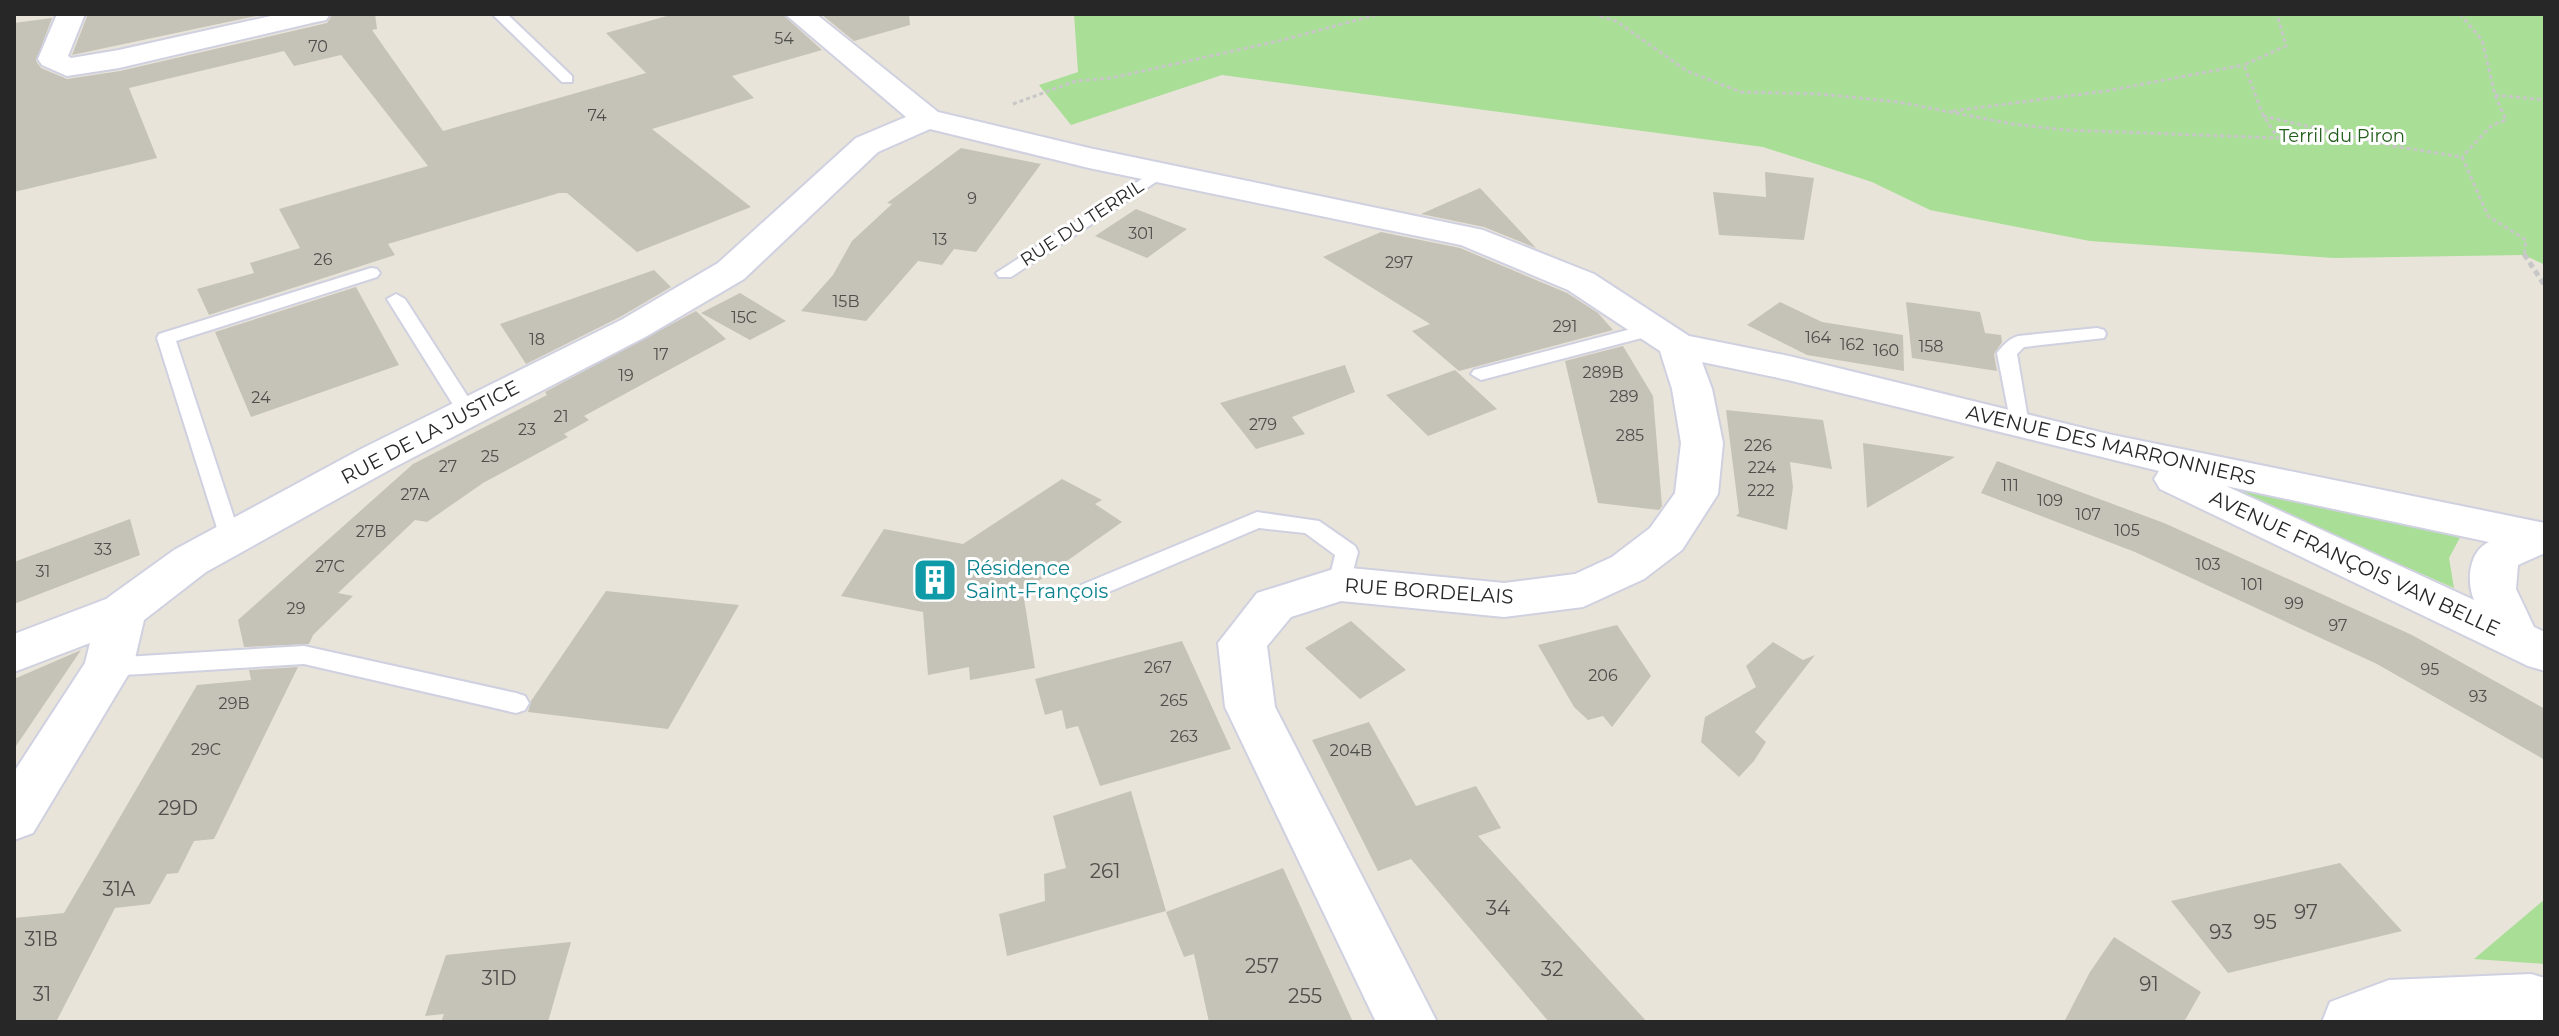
<svg xmlns="http://www.w3.org/2000/svg" width="2559" height="1036" viewBox="0 0 2559 1036" font-family="Montserrat,sans-serif">
<rect width="100%" height="100%" fill="#e9e4d9"/>
<path fill="#a9de97" d="M 1074,14 L 2545,14 L 2545,265 L 2524,255 L 2334,258 L 2090,241 L 1930,210 L 1872,182 L 1763,147 L 1222,75 L 1071,125 L 1039,85 L 1078,72 Z
M 2229,481 L 2463,532 L 2449,558 L 2454,588 L 2228,489 Z
M 2545,899 L 2545,964 L 2474,959 Z"/>
<path fill="#c5c2b8" d="M 88,14 L 266,14 L 72,55 Z
M 333,14 L 375,14 L 377,29 L 372,30 L 443,131 L 646,73 L 606,33 L 674,14 L 782,14 L 822,50 L 732,76 L 754,98 L 652,129 L 751,207 L 637,252 L 567,193 L 559,193 L 388,244 L 395,255 L 209,315 L 197,289 L 254,273 L 250,263 L 300,248 L 279,209 L 428,166 L 341,55 L 294,66 L 284,51 L 129,88 L 157,158 L 14,192 L 14,23 L 52,18 L 36,61 L 41,68 L 67,79 L 120,71 L 327,23 Z
M 821,14 L 909,14 L 910,25 L 854,41 Z
M 961,148 L 1041,164 L 976,252 L 954,249 L 942,265 L 918,261 L 866,321 L 801,311 L 833,275 L 852,241 L 892,204 L 887,203 Z
M 1765,172 L 1814,178 L 1804,240 L 1719,235 L 1713,192 L 1766,197 Z
M 1480,188 L 1507,217 L 1536,248 L 1484,227 L 1421,214 Z
M 1136,209 L 1187,229 L 1147,258 L 1095,236 Z
M 1381,232 L 1460,248 L 1567,293 L 1598,313 L 1613,330 L 1459,371 L 1412,331 L 1430,324 L 1323,257 Z
M 654,270 L 671,287 L 620,317 L 526,364 L 500,324 Z
M 356,287 L 399,365 L 251,417 L 215,332 Z
M 740,293 L 786,321 L 750,340 L 701,313 Z
M 1780,302 L 1822,322 L 1903,335 L 1904,371 L 1807,355 L 1747,325 Z
M 1906,302 L 1980,312 L 1985,333 L 2001,335 L 2002,342 L 1994,354 L 1997,371 L 1912,358 Z
M 696,311 L 726,339 L 584,416 L 589,420 L 564,434 L 568,437 L 483,483 L 427,522 L 415,520 L 338,593 L 353,596 L 313,635 L 309,644 L 244,647 L 238,620 L 413,464 L 547,395 L 545,392 Z
M 1623,346 L 1653,396 L 1662,506 L 1659,510 L 1598,503 L 1565,361 Z
M 1345,365 L 1355,392 L 1292,417 L 1305,434 L 1256,449 L 1220,403 Z
M 1455,370 L 1497,409 L 1428,436 L 1386,395 Z
M 1726,410 L 1823,420 L 1832,469 L 1790,462 L 1793,487 L 1787,530 L 1736,516 L 1739,513 Z
M 1863,443 L 1955,457 L 1867,508 Z
M 1997,461 L 2164,523 L 2412,635 L 2545,709 L 2545,760 L 2377,664 L 2135,552 L 1981,493 Z
M 1062,479 L 1102,500 L 1095,504 L 1122,522 L 1023,592 L 1035,668 L 970,680 L 969,667 L 928,675 L 923,612 L 841,596 L 884,529 L 963,544 Z
M 130,519 L 140,555 L 14,604 L 14,562 Z
M 606,591 L 739,605 L 668,729 L 528,712 L 531,701 Z
M 1351,621 L 1406,670 L 1360,699 L 1305,648 Z
M 1617,625 L 1651,676 L 1612,727 L 1603,716 L 1588,720 L 1574,707 L 1538,645 Z
M 1182,641 L 1231,749 L 1100,786 L 1078,726 L 1066,729 L 1062,710 L 1045,715 L 1035,679 Z
M 1773,642 L 1803,660 L 1815,655 L 1755,732 L 1766,742 L 1754,761 L 1739,777 L 1701,742 L 1705,717 L 1756,687 L 1746,666 Z
M 81,650 L 14,749 L 14,679 Z
M 298,667 L 214,839 L 194,841 L 178,873 L 167,874 L 150,904 L 115,908 L 56,1022 L 14,1022 L 14,918 L 64,913 L 197,685 L 251,680 L 249,670 Z
M 1369,722 L 1416,806 L 1476,786 L 1501,828 L 1478,836 L 1647,1022 L 1549,1022 L 1411,859 L 1378,871 L 1312,740 Z
M 1131,791 L 1166,911 L 1007,956 L 999,914 L 1045,901 L 1044,874 L 1066,868 L 1053,816 Z
M 2340,863 L 2402,931 L 2228,973 L 2171,901 Z
M 1283,868 L 1353,1022 L 1209,1022 L 1194,954 L 1184,957 L 1166,912 Z
M 2114,937 L 2201,992 L 2184,1022 L 2064,1022 L 2090,972 Z
M 571,942 L 548,1022 L 441,1022 L 444,1014 L 425,1016 L 446,955 Z"/>
<g fill="none" stroke-linecap="round" stroke-linejoin="round">
<g stroke="#cfd0e0" stroke-width="4">
<path id="service" d="M 492,14 L 507,14 L 572,76 L 572,82 L 562,82 Z
M 1159,168 L 1167,173 L 1165,176 L 1011,277 L 999,277 L 996,273 Z
M 371,268 L 377,269 L 380,273 L 377,277 L 176,341 L 241,539 L 238,544 L 222,544 L 157,338 L 159,334 Z
M 396,294 L 405,299 L 477,411 L 474,415 L 467,417 L 457,411 L 387,299 Z
M 1654,323 L 1661,325 L 1663,329 L 1661,333 L 1481,380 L 1471,374 L 1474,370 Z
M 2097,328 L 2104,330 L 2106,334 L 2104,338 L 2024,347 L 2017,354 L 2029,425 L 2026,430 L 2012,430 L 1997,353 C 2003,345 2009,339 2018,336 Z
M 1257,512 L 1319,521 L 1355,546 L 1358,552 L 1348,590 L 1340,592 L 1332,590 L 1328,584 L 1335,555 L 1305,533 L 1259,528 L 1097,597 L 1089,599 L 1081,597 L 1077,591 L 1081,585 Z
M 304,646 L 516,693 L 525,696 L 529,703 L 525,710 L 516,713 L 304,664 L 108,676 L 99,674 L 96,667 L 99,660 L 108,658 Z"/>
</g>
<g stroke="#cfd0e0" stroke-width="4">
<path id="minor" d="M 57,14 L 85,14 L 68,56 L 71,58 L 119,50 L 280,14 L 330,14 L 326,20 L 316,22 L 119,68 L 67,76 L 42,65 L 38,59 Z
M 785,14 L 816,14 L 938,112 L 1089,148 L 1483,230 L 1594,274 L 1689,336 L 1789,356 L 2108,434 L 2545,523 L 2545,553 L 2518,565 L 2516,589 L 2534,627 L 2545,632 L 2545,671 L 2528,666 L 2160,489 L 2154,479 L 2159,471 L 1788,380 L 1702,362 L 1712,389 L 1723,443 L 1718,494 L 1682,550 L 1644,579 L 1583,607 L 1504,617 L 1341,601 L 1291,617 L 1267,646 L 1275,707 L 1437,1022 L 1376,1022 L 1225,707 L 1218,643 L 1257,593 L 1340,567 L 1504,583 L 1575,574 L 1612,557 L 1650,528 L 1675,493 L 1681,443 L 1672,389 L 1660,351 L 1568,290 L 1461,245 L 1089,168 L 930,129 L 878,152 L 744,279 L 647,336 L 391,469 L 206,572 L 144,620 L 133,667 L 125,680 L 33,833 L 14,840 L 14,772 L 85,663 L 90,643 L 14,672 L 14,634 L 106,599 L 174,550 L 361,449 L 621,320 L 718,263 L 856,138 L 906,117 ZM 2226,486 L 2489,542 C 2469,551 2466,581 2474,600 Z
M 2531,974 L 2545,978 L 2545,1022 L 2322,1022 L 2330,1002 L 2389,980 Z"/>
</g>
<path stroke="#c7c7c7" stroke-width="3" stroke-dasharray="4 3" stroke-linecap="butt" d="M 1593,14 L 1616,21 L 1687,71 L 1741,92 L 1820,94 L 1898,102 L 2013,124 L 2066,130 L 2278,138 L 2263,115 L 2244,65 L 2286,46 L 2277,14
M 2460,14 L 2482,40 L 2495,95 L 2506,120 L 2492,125 L 2462,157
M 2495,95 L 2545,100
M 1013,104 L 1076,81 L 1111,78 L 1283,40 L 1379,14
M 1953,111 L 2106,91 L 2244,65
M 2263,116 L 2393,146 L 2462,157
M 2462,157 L 2488,216 L 2526,240 L 2524,256"/>
<path stroke="#c7c7c7" stroke-width="5" stroke-dasharray="6 4" stroke-linecap="butt" d="M 2524,254 L 2545,286"/>
<use href="#service" fill="#fff" fill-rule="evenodd"/>
<use href="#minor" fill="#fff" fill-rule="evenodd"/>
</g>
<defs>
<g id="building-square" transform="scale(2.3)"><rect x="-9" y="-9" width="18" height="18" rx="4" fill="#0f9aa8" stroke="#fff"/><path d="M-4-6H4V6H1V3H-1V6H-4ZM-2.5-4.3h1.7v1.8h-1.7ZM.8-4.3h1.7v1.8H.8ZM-2.5-1h1.7V.8h-1.7ZM.8-1h1.7V.8H.8Z" fill="#fff"/></g>
</defs>
<g fill-rule="evenodd">
<use href="#building-square" x="935" y="580"/>
</g>
<g text-anchor="middle" stroke-width="6" stroke-linejoin="round" paint-order="stroke">
<g font-size="16" fill="#4e4e4b">
<text x="784" y="44">54</text>
<text x="318" y="52">70</text>
<text x="597" y="121">74</text>
<text x="972" y="204">9</text>
<text x="1141" y="239">301</text>
<text x="940" y="245">13</text>
<text x="323" y="265">26</text>
<text x="1399" y="268">297</text>
<text x="846" y="307">15B</text>
<text x="744" y="323">15C</text>
<text x="1565" y="332">291</text>
<text x="1818" y="343">164</text>
<text x="537" y="345">18</text>
<text x="1852" y="350">162</text>
<text x="1931" y="352">158</text>
<text x="1886" y="356">160</text>
<text x="661" y="360">17</text>
<text x="1603" y="378">289B</text>
<text x="626" y="381">19</text>
<text x="1624" y="402">289</text>
<text x="261" y="403">24</text>
<text x="561" y="422">21</text>
<text x="1263" y="430">279</text>
<text x="527" y="435">23</text>
<text x="1630" y="441">285</text>
<text x="1758" y="451">226</text>
<text x="490" y="462">25</text>
<text x="448" y="472">27</text>
<text x="1762" y="473">224</text>
<text x="2010" y="491">111</text>
<text x="1761" y="496">222</text>
<text x="415" y="500">27A</text>
<text x="2050" y="506">109</text>
<text x="2088" y="520">107</text>
<text x="2127" y="536">105</text>
<text x="371" y="537">27B</text>
<text x="103" y="555">33</text>
<text x="2208" y="570">103</text>
<text x="330" y="572">27C</text>
<text x="43" y="577">31</text>
<text x="2252" y="590">101</text>
<text x="2294" y="609">99</text>
<text x="296" y="614">29</text>
<text x="2338" y="631">97</text>
<text x="1158" y="673">267</text>
<text x="2430" y="675">95</text>
<text x="1603" y="681">206</text>
<text x="2478" y="702">93</text>
<text x="1174" y="706">265</text>
<text x="234" y="709">29B</text>
<text x="1184" y="742">263</text>
<text x="206" y="755">29C</text>
<text x="1351" y="756">204B</text>
</g>
<g font-size="18" fill="#235f1c" stroke="#fff">
<text x="2342" y="142">Terril du Piron</text>
</g>
<g font-size="18" fill="#272727" stroke="#fff">
<text transform="translate(1082 223) rotate(-33)" y="6">RUE DU TERRIL</text>
</g>
<g font-size="20" fill="#272727" stroke="#fff">
<text transform="translate(430 432) rotate(-28)" y="7">RUE DE LA JUSTICE</text>
<text transform="translate(2111 445) rotate(13)" y="7">AVENUE DES MARRONNIERS</text>
<text transform="translate(2355 563) rotate(25)" y="7">AVENUE FRANÇOIS VAN BELLE</text>
<text transform="translate(1429 591) rotate(4)" y="7">RUE BORDELAIS</text>
</g>
<g font-size="20" fill="#0d838f" stroke="#fff" text-anchor="start">
<text x="966" y="575">Résidence<tspan x="966" dy="23">Saint-François</tspan></text>
</g>
<g font-size="20" fill="#4e4e4b">
<text x="178" y="815">29D</text>
<text x="1105" y="878">261</text>
<text x="119" y="896">31A</text>
<text x="1498" y="915">34</text>
<text x="2306" y="919">97</text>
<text x="2265" y="929">95</text>
<text x="2221" y="939">93</text>
<text x="41" y="946">31B</text>
<text x="1262" y="973">257</text>
<text x="1552" y="976">32</text>
<text x="499" y="985">31D</text>
<text x="2149" y="991">91</text>
<text x="42" y="1001">31</text>
<text x="1305" y="1003">255</text>
</g>
</g>
<rect width="2559" height="1036" fill="none" stroke="#272727" stroke-width="32"/>
</svg>
